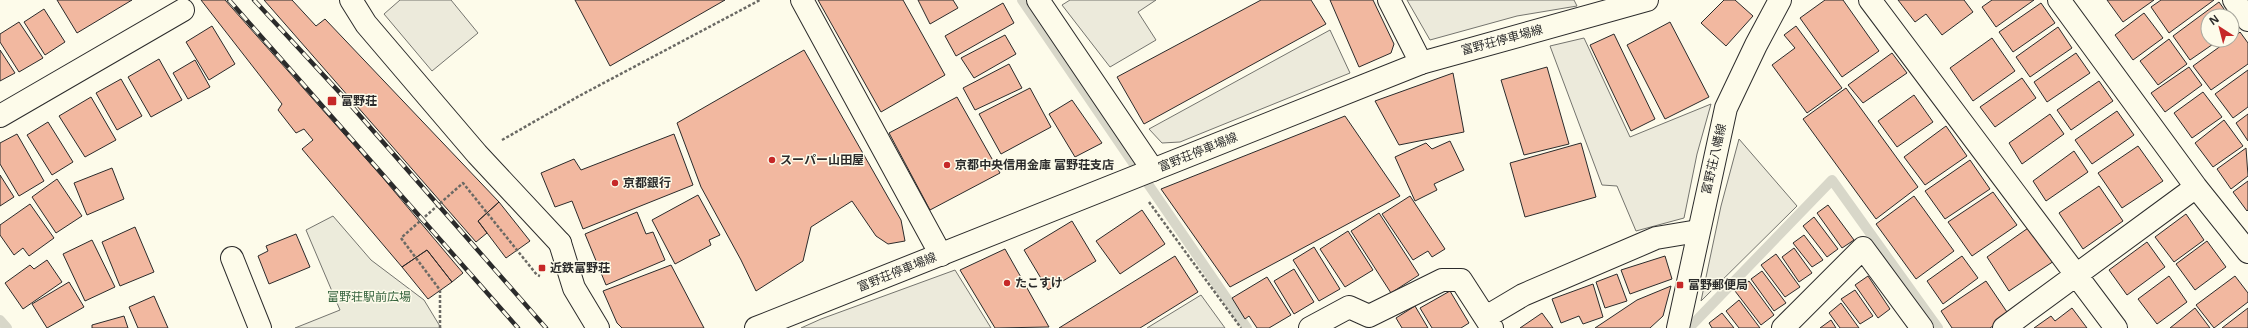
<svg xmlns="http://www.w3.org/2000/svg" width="2248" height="328" viewBox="0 0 2248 328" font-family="'Noto Sans','Noto Sans JP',sans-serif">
<rect width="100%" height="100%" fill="#fdfbea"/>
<path fill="#ecebdb" stroke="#74746e" d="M 333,216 L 371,260 L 424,300 L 441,328 L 295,328 L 340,310 L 306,230 Z"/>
<path fill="#eceadb" stroke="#74746e" d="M 400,0 L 451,0 L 478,33 L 432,71 L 384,14 Z
M 1070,0 L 1156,0 L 1138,12 L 1156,40 L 1110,67 L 1062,5 Z
M 1407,0 L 1574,0 L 1577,6 L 1517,16 L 1430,40 Z
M 1330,30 L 1350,73 L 1180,142 L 1162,143 L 1149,129 Z
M 1584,38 L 1630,137 L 1711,104 L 1697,154 L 1684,218 L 1636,231 L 1617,186 L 1602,185 L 1550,46 Z
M 1739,139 L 1797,206 L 1701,301 L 1721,206 Z
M 955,270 L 991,328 L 801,328 L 821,319 Z
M 1201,295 L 1225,328 L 1147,328 Z"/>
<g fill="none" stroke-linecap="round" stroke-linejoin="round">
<path stroke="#d8d7c9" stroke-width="10" d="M 1022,0 L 1133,163
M 1146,181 L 1247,328
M 0,320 L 7,328
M 1690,327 L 1832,180 L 1938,328"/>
</g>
<path fill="#f2b8a0" stroke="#2b2b2b" d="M 57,0 L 132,0 L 77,33 Z
M 201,0 L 225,0 L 383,178 L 463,273 L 452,282 L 427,250 L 402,267 L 302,149 L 313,140 L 304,129 L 296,133 L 278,110 L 282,104 Z
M 264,0 L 292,0 L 316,26 L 325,19 L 499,202 L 478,221 L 487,233 L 476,242 Z
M 575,0 L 725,0 L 610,66 Z
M 818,0 L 903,0 L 945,75 L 881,112 Z
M 918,0 L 953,0 L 958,8 L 930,24 Z
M 1261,0 L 1311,0 L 1326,24 L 1144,124 L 1117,77 Z
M 1330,0 L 1373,0 L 1394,44 L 1391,53 L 1359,67 Z
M 1724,0 L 1735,0 L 1753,16 L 1726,46 L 1701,23 Z
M 1825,0 L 1843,0 L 1879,51 L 1842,77 L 1800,18 Z
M 1898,0 L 1964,0 L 1973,12 L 1942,35 L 1926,14 L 1915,22 Z
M 1992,0 L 2034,0 L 1996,27 L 1982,7 Z
M 2107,0 L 2154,0 L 2123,22 Z
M 2161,0 L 2214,0 L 2169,33 L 2151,7 Z
M 2219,2 L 2229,16 L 2208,16 L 2208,40 L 2219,40 L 2190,60 L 2173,36 Z
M 1003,3 L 1014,23 L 956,56 L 945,36 Z
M 2041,3 L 2055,23 L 2013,52 L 1999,32 Z
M 44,9 L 65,42 L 45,55 L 24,22 Z
M 2144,13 L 2163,38 L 2133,60 L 2115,35 Z
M 19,22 L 43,58 L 19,72 L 0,42 L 0,34 Z
M 1670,22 L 1709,97 L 1665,119 L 1627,45 Z
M 212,26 L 235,64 L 209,80 L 186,42 Z
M 1796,26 L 1842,88 L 1807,113 L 1772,65 L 1795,48 L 1784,35 Z
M 2058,27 L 2072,48 L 2030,77 L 2016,57 Z
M 2240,32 L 2248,43 L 2248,64 L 2211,90 L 2193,66 L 2229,40 L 2232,40 Z
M 1614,34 L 1655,119 L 1631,131 L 1590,45 Z
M 1005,35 L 1016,54 L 974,78 L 961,58 Z
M 1992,38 L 2015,71 L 1973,101 L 1950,68 Z
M 2169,39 L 2187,64 L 2158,85 L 2140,61 Z
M 0,50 L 15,73 L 0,81 Z
M 804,50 L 901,220 L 905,241 L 888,244 L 876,236 L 852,201 L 811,227 L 803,261 L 756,291 L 741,260 L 701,187 L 677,123 Z
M 1892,53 L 1907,73 L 1863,103 L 1848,85 Z
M 2076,53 L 2090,73 L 2047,102 L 2034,82 Z
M 159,59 L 182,100 L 151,117 L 128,77 Z
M 195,60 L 210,87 L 188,99 L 173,73 Z
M 1009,64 L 1022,88 L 975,110 L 963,88 Z
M 1547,67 L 1569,144 L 1524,155 L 1501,80 Z
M 2189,67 L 2202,85 L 2165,112 L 2151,93 Z
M 2248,70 L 2248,107 L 2233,118 L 2215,94 Z
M 1453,73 L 1464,132 L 1399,145 L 1375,101 Z
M 2022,78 L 2036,98 L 1995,127 L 1980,107 Z
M 121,79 L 142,116 L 117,130 L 96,93 Z
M 2099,81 L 2113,101 L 2071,130 L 2057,110 Z
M 1030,88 L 1051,127 L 1001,154 L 979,114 Z
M 1846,88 L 1918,187 L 1876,219 L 1803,119 Z
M 2203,92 L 2222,117 L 2192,138 L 2174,113 Z
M 1914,95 L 1933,122 L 1897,147 L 1878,121 Z
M 91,97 L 116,140 L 85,157 L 59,116 Z
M 957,97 L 1000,173 L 930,210 L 889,133 Z
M 1072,100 L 1102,143 L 1075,157 L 1049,114 Z
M 2117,111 L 2134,135 L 2092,164 L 2075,140 Z
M 2050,114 L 2064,134 L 2022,164 L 2009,143 Z
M 2248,114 L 2248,141 L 2236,123 Z
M 1345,116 L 1400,196 L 1230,287 L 1161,189 Z
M 2224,120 L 2243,146 L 2213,167 L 2195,143 Z
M 48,122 L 73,162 L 52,175 L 27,135 Z
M 1946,126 L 1967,156 L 1925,185 L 1904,157 Z
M 17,134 L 44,181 L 19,196 L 0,164 L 0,143 Z
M 674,134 L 693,185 L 583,229 L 572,201 L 555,207 L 541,173 L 574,159 L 581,170 Z
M 1450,141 L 1464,170 L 1434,184 L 1437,190 L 1415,201 L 1395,157 L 1426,143 L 1432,149 Z
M 1581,143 L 1596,197 L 1525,217 L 1510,163 Z
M 2138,146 L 2163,181 L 2122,208 L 2098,173 Z
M 2246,148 L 2248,176 L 2231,189 L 2217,169 Z
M 2074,151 L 2088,172 L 2046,201 L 2033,181 Z
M 1970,160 L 1990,189 L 1945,219 L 1925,191 Z
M 112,168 L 124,199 L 87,215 L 74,183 Z
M 0,175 L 14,197 L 0,206 Z
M 57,179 L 82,216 L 56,233 L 32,197 Z
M 2248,181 L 2248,210 L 2247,211 L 2233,192 Z
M 2099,186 L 2123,221 L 2083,249 L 2059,213 Z
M 1993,192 L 2017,225 L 1972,256 L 1948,222 Z
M 698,195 L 720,235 L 709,240 L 711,245 L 675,264 L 652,220 Z
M 1410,196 L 1445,249 L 1432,257 L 1428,251 L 1413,260 L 1382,214 Z
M 1914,196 L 1954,251 L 1916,279 L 1876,224 Z
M 499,202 L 530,241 L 506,258 L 478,221 Z
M 30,204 L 54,238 L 29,256 L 23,248 L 14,255 L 0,235 L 0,225 Z
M 1828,205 L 1854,240 L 1842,248 L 1817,213 Z
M 1142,210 L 1165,244 L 1120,274 L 1096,241 Z
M 637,212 L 646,234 L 653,232 L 665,260 L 606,285 L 585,234 Z
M 1379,213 L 1419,275 L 1391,293 L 1351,231 Z
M 2186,214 L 2204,240 L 2174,262 L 2155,237 Z
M 1814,217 L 1838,249 L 1827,257 L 1803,226 Z
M 1072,221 L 1096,261 L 1048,290 L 1024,250 Z
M 2031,226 L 2054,261 L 2009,291 L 1987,257 Z
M 135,227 L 154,272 L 120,286 L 102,242 Z
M 1348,231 L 1373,270 L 1345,287 L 1320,249 Z
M 296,234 L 310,267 L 269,284 L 258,256 L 268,251 L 266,246 Z
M 1804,235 L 1823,260 L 1812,267 L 1793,243 Z
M 92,240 L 115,287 L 85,301 L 63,254 Z
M 2207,241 L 2226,267 L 2195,290 L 2176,264 Z
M 2147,242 L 2165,267 L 2127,295 L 2109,270 Z
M 1314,247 L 1340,289 L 1319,301 L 1293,260 Z
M 1794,248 L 1812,273 L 1799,282 L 1782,257 Z
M 1005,249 L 1049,327 L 995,328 L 960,270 Z
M 427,250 L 452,282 L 428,299 L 402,267 Z
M 1776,254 L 1800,287 L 1785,297 L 1761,265 Z
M 1175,256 L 1198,292 L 1140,328 L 1059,328 Z
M 1665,256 L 1672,279 L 1630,294 L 1621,270 Z
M 1962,256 L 1978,278 L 1943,304 L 1927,281 Z
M 47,260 L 62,282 L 23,309 L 5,283 L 30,265 L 34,269 Z
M 671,265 L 704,328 L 622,328 L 617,323 L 603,291 Z
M 1294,269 L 1314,302 L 1294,314 L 1274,281 Z
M 1762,271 L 1786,303 L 1774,311 L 1751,279 Z
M 1617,274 L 1627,301 L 1605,308 L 1596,282 Z
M 1868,276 L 1890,309 L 1878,318 L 1855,285 Z
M 2169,276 L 2187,302 L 2157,324 L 2138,299 Z
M 2235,276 L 2248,293 L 2248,302 L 2214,328 L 2196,305 Z
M 1267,277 L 1291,315 L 1269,328 L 1257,328 L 1249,316 L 1245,319 L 1232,298 Z
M 1749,281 L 1774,315 L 1761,325 L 1735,291 Z
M 1986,281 L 2009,315 L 1990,328 L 1952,328 L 1941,311 Z
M 69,282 L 84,307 L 47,328 L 32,304 Z
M 1593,284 L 1603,317 L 1583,324 L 1579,316 L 1561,323 L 1552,299 Z
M 1671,286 L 1663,316 L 1650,328 L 1595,328 L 1637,300 Z
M 1855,290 L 1873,316 L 1860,324 L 1841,299 Z
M 1450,291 L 1469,323 L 1461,328 L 1432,328 L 1420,308 Z
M 154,296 L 168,328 L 138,328 L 129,307 Z
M 1739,300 L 1760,328 L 1739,328 L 1726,311 Z
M 1841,303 L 1859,328 L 1840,328 L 1829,313 Z
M 1415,306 L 1428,328 L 1402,328 L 1396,318 Z
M 2072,308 L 2087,328 L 2034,328 L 2051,316 L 2055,321 Z
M 2195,308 L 2210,328 L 2170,328 Z
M 2248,308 L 2248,328 L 2222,328 Z
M 1542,313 L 1553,328 L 1520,328 Z
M 1722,313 L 1734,328 L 1712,328 L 1709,323 Z
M 124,316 L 128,328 L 92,328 L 92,325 Z
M 1831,320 L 1836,328 L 1820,328 Z"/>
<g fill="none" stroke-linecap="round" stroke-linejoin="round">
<g stroke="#2b2b2b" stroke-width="24">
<path id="street" d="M 351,0 L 366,24 L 477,154 L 560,243
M 802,0 L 941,255
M 1038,0 L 1153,170
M 1389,0 L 1421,63
M 1870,0 L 2116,328
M 2059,0 L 2196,187 L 2248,252
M 2234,0 L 2248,20
M 0,116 L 183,10
M 232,258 L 260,328
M 1486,317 L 1523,295 L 1656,238 L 1698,231
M 1310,328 L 1349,307 L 1369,316 L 1442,280 L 1461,280 L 1492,328
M 1783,328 L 1863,248 L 1922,328
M 2004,328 L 2196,187"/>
</g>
<g stroke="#2b2b2b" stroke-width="24">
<path id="secondary" d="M 560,243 L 574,288 L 598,328
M 756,328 L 1421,63 L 1647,0
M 1678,328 L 1726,108 L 1756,45 L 1780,0"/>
</g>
<path stroke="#6a6964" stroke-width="2.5" stroke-dasharray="3 2" stroke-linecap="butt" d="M 502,140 L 581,95 L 760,0
M 1149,202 L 1241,328
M 440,328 L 440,290 L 401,238 L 463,183 L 537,275 L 540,276"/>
<use href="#street" stroke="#fdfbea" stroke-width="22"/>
<use href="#secondary" stroke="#fdfbea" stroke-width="22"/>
<g stroke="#2b2b2b" stroke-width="4.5">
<path id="rail" d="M 229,0 L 518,328
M 254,0 L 340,93 L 546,328"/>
</g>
<use href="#rail" stroke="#fdfbea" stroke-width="3" stroke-dasharray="9" stroke-linecap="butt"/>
</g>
<g fill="#c62828" stroke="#fdfbea" stroke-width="1.5">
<rect x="327" y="96" width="10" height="10" rx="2"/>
<circle cx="772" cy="160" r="4"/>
<circle cx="947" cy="165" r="4"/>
<circle cx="615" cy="183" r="4"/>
<rect x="538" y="264" width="8" height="8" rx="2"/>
<circle cx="1007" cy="283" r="4"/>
<rect x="1676" y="281" width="8" height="8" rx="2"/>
</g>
<g text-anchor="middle" stroke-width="3" stroke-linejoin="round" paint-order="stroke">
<g font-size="12" fill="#2b2b2b" stroke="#fdfbea">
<text transform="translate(1502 40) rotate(-15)" y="4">富野荘停車場線</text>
<text transform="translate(1198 152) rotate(-22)" y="4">富野荘停車場線</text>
<text transform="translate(1714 159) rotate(-77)" y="4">富野荘八幡線</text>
<text transform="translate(897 272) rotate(-22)" y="4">富野荘停車場線</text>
</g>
<g font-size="12" font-weight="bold" fill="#2b2b2b" stroke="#fdfbea" text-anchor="start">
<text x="341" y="105">富野荘</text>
<text x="780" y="164">スーパー山田屋</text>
<text x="955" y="169">京都中央信用金庫 富野荘支店</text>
<text x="623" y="187">京都銀行</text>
<text x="550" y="272">近鉄富野荘</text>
<text x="1015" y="287">たこすけ</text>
<text x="1688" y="289">富野郵便局</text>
</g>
<g font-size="12" fill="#34623c" stroke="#fdfbea">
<text x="369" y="301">富野荘駅前広場</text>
</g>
</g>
<g transform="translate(2220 28) rotate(324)"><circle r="19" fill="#fdfbea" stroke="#a9a89e"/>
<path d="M0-3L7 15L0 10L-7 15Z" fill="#c62828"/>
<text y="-6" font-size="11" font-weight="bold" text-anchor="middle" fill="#2b2b2b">N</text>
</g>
</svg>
